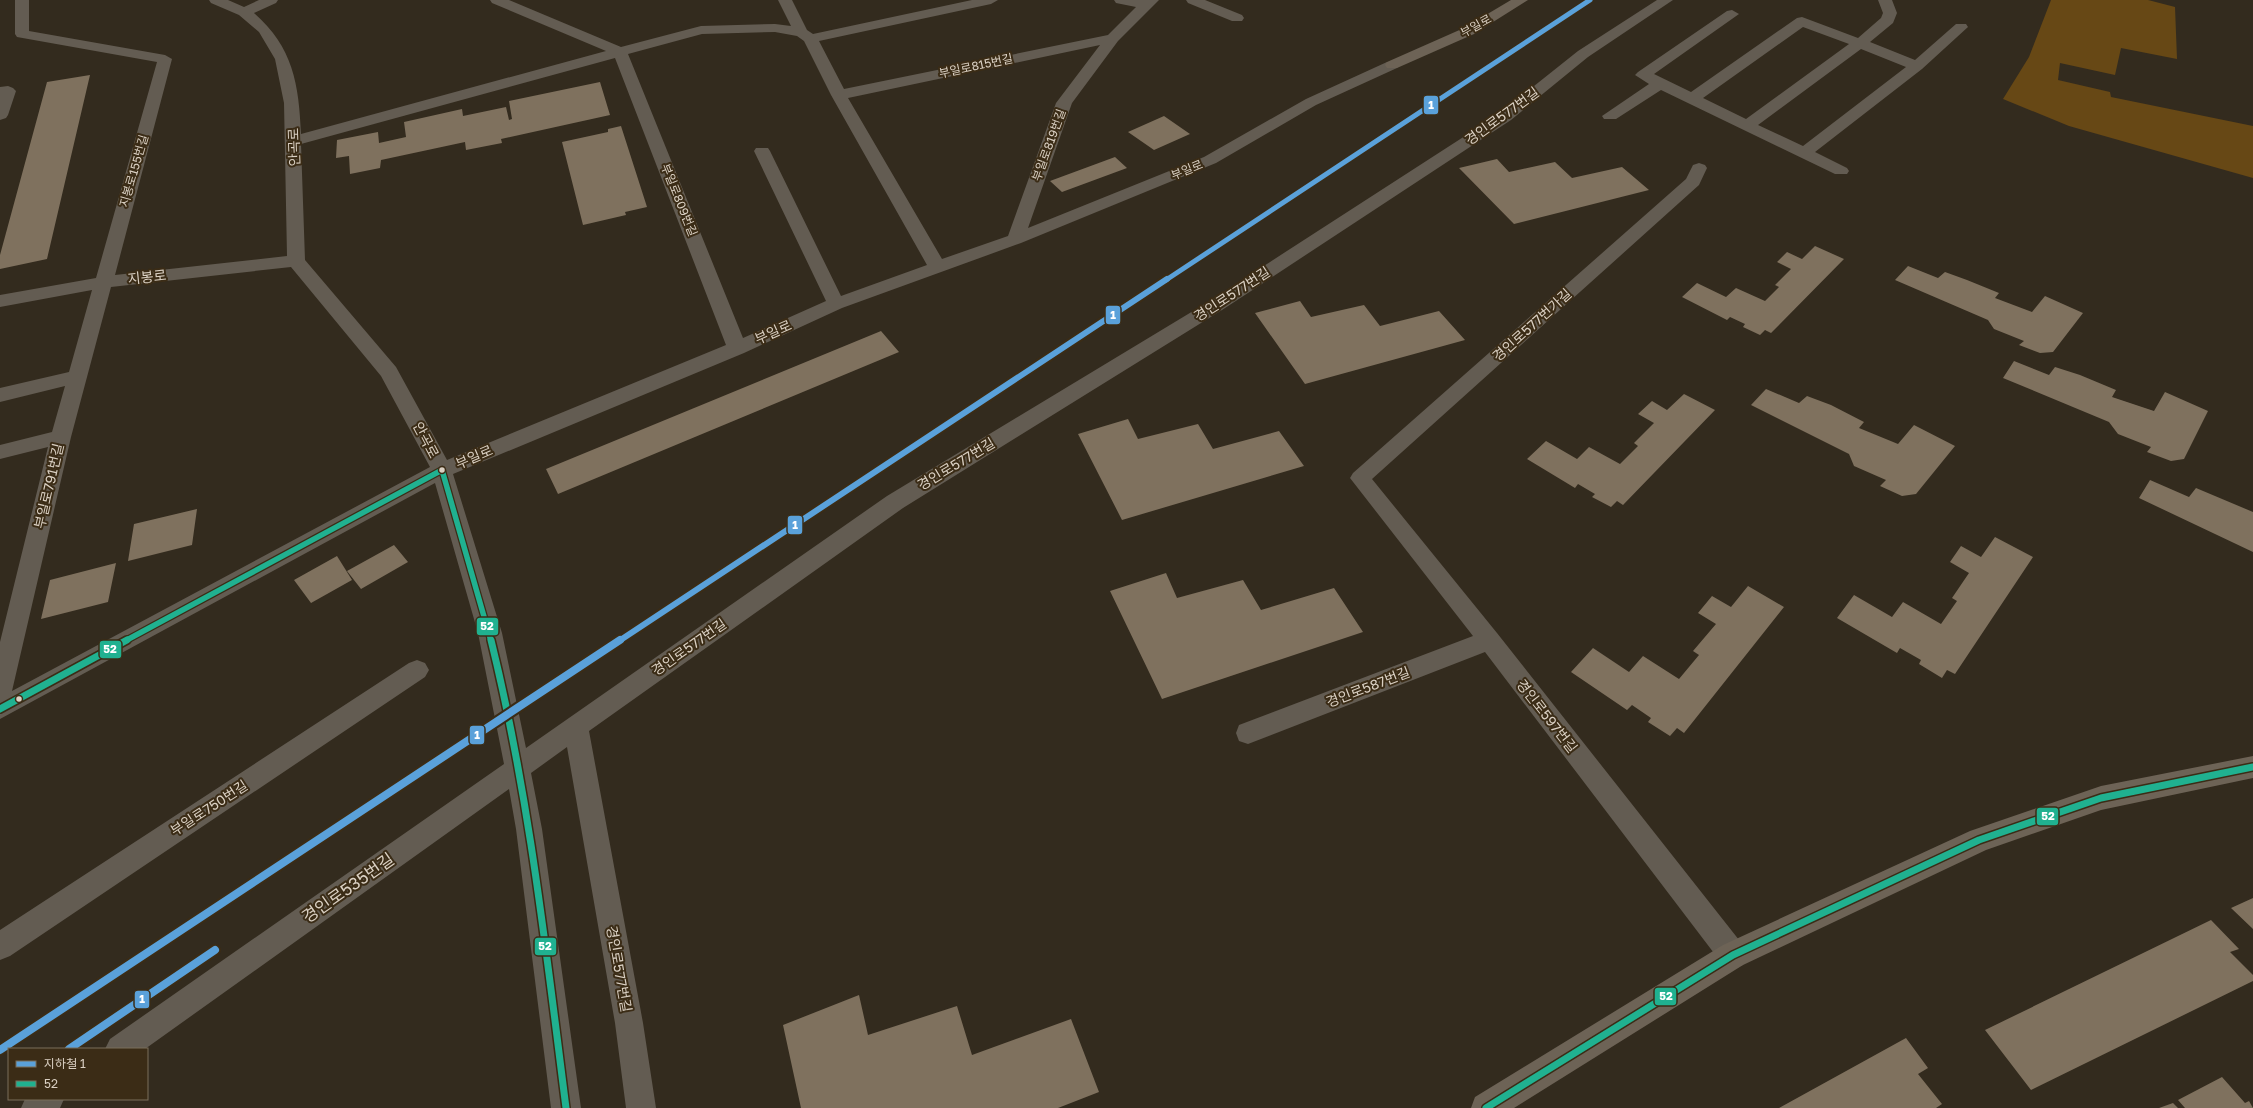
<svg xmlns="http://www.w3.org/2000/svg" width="2253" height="1108" viewBox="0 0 2253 1108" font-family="'Golos Text','Noto Sans KR',sans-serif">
<rect width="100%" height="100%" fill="#332b1e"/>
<path fill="#674815" d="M 2051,0 L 2148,0 L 2175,7 L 2177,59 L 2121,48 L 2115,75 L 2060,63 L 2058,80 L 2110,92 L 2111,97 L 2253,126 L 2253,178 L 2069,126 L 2003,99 L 2029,57 Z"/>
<path fill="#7f715e" d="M 90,75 L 47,259 L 0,269 L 0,255 L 47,82 Z
M 600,82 L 610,115 L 501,139 L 502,143 L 466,150 L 465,142 L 381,160 L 380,168 L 350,174 L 349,156 L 336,158 L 337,140 L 378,132 L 379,143 L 406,137 L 404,122 L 462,109 L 463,116 L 506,107 L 509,120 L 512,119 L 509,101 Z
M 1164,116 L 1190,134 L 1154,150 L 1128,132 Z
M 621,126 L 647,207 L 625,212 L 626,215 L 583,225 L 562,142 L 608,132 L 608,129 Z
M 1115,157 L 1127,168 L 1062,192 L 1050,181 Z
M 1497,159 L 1509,172 L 1555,162 L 1572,178 L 1622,167 L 1649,190 L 1514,224 L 1459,168 Z
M 1815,246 L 1844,259 L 1771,333 L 1765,330 L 1760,335 L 1743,327 L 1745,324 L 1730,317 L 1727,320 L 1682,297 L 1697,283 L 1726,297 L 1736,288 L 1765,301 L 1779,287 L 1775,285 L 1791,269 L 1777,262 L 1787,252 L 1802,259 Z
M 1908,266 L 1938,278 L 1945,272 L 1967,280 L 1999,293 L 1995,298 L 2032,312 L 2045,296 L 2083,313 L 2053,352 L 2040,353 L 2019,345 L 2024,341 L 1994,329 L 1988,320 L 1895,280 Z
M 1300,301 L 1311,317 L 1364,305 L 1380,326 L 1439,311 L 1465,340 L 1305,384 L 1255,313 Z
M 881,331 L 899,352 L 558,494 L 546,469 Z
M 2014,361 L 2049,375 L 2055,367 L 2080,375 L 2116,390 L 2112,397 L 2154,411 L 2165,392 L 2208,411 L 2184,459 L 2171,461 L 2147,452 L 2151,447 L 2118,434 L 2109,422 L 2003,378 Z
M 1766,389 L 1799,403 L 1807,396 L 1831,405 L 1864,422 L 1859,428 L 1898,444 L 1914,425 L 1955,446 L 1916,494 L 1902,496 L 1880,486 L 1886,480 L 1854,466 L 1849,454 L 1751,405 Z
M 1684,394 L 1715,410 L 1623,505 L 1617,501 L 1611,507 L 1592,497 L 1595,494 L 1578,484 L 1575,488 L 1527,459 L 1546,441 L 1577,459 L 1589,447 L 1620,464 L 1638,446 L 1634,443 L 1654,423 L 1638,414 L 1652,401 L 1667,410 Z
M 1128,419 L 1138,439 L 1198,424 L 1213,449 L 1279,431 L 1304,466 L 1122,520 L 1078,434 Z
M 2150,480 L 2189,497 L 2196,488 L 2253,512 L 2253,552 L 2139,498 Z
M 197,509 L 192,545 L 128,561 L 134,524 Z
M 1995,537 L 2033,557 L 1955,674 L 1947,670 L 1942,678 L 1919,664 L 1921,660 L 1900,648 L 1897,653 L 1837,618 L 1854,595 L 1892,617 L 1903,602 L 1941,624 L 1957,601 L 1952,598 L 1969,573 L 1950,562 L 1961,546 L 1981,557 Z
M 394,545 L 408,562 L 361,589 L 347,571 Z
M 337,556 L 352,580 L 311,603 L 294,580 Z
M 116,563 L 108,602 L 41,619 L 50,580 Z
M 1166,573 L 1177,598 L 1243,580 L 1261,610 L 1334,588 L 1363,632 L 1162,699 L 1110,591 Z
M 1748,586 L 1784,607 L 1684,733 L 1677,728 L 1670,736 L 1648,722 L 1651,718 L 1632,705 L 1627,710 L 1571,672 L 1593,648 L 1629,672 L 1643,656 L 1679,679 L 1699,655 L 1693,651 L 1716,624 L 1698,613 L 1712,596 L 1731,607 Z
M 2253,898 L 2253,929 L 2231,908 Z
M 2211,920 L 2239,949 L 2230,952 L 2253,975 L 2253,981 L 2031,1090 L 1985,1030 Z
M 859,995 L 868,1035 L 957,1006 L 972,1055 L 1071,1019 L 1099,1092 L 1058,1108 L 801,1108 L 783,1025 Z
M 1906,1038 L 1928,1068 L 1918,1074 L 1942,1104 L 1936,1108 L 1779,1108 Z
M 2222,1077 L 2245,1103 L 2249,1101 L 2253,1108 L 2185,1108 L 2178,1100 Z
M 2173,1103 L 2178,1108 L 2159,1108 Z"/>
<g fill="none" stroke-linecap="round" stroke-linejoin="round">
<path fill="#635c52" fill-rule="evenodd" d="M 15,0 L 29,0 L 29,31 L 165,55 L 172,59 L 115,275 L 287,256 L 284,103 L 275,59 L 259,32 L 239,15 L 211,3 L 209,0 L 228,0 L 244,7 L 259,0 L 278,0 L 276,3 L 254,13 C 293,47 299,84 301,134 L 606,51 L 492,3 L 490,0 L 509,0 L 621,47 L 701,26 L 775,24 L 791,26 L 778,0 L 792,0 L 807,30 L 813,34 L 972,0 L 998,0 L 991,4 L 819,41 L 844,89 L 1108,35 L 1136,7 L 1116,3 L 1114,0 L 1159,0 L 1118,41 L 1072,103 L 1028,228 L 1204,157 L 1306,99 L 1387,62 L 1397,62 L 1399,65 L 1397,68 L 1316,105 L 1216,163 L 1021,243 L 842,308 L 744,353 L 453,474 L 502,633 L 526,748 L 887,496 L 1208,302 L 1499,114 L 1578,51 L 1657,0 L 1673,0 L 1588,57 L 1511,120 L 1222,310 L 903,508 L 589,731 L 643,1023 L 656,1108 L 626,1108 L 615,1023 L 567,747 L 531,773 L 542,829 L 581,1108 L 551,1108 L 516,829 L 509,789 L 145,1049 L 105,1049 L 110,1039 L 504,764 L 478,633 L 435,483 L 0,719 L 0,642 L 48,447 L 0,459 L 0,445 L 52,432 L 65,386 L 0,402 L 0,388 L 69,372 L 92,290 L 0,307 L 0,295 L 96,278 L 157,62 L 17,37 L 15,34 ZM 775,32 L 797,36 L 804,41 L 831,95 L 927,265 L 841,296 L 770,151 L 768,148 L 756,148 L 754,151 L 826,301 L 743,338 L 628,54 L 702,34 ZM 1100,45 L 1056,103 L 1008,236 L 942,259 L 848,98 ZM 615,58 L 726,345 L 447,460 L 396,367 L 305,260 L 301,144 ZM 291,267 L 381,376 L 430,467 L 12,691 L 71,437 L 111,287 Z
M 1186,0 L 1205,0 L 1242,15 L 1244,18 L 1242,21 L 1232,21 L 1188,3 Z
M 1878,0 L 1892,0 L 1897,13 L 1893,23 L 1870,42 L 1915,60 L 1956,24 L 1966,24 L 1968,27 L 1922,69 L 1815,152 L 1847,168 L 1849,171 L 1847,174 L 1835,174 L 1661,90 L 1616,119 L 1604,119 L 1602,116 L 1649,84 L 1635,75 L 1638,72 L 1727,11 L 1732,10 L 1739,14 L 1654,74 L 1691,92 L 1797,18 L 1802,17 L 1858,38 L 1881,18 L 1883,13 ZM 1803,27 L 1849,44 L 1746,119 L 1703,98 ZM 1861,49 L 1906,67 L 1803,146 L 1758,125 Z
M 8,86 L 13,88 L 16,91 L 8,115 L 6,118 L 0,120 L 0,87 Z
M 1699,163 L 1705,165 L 1707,168 L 1699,185 L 1372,479 L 1497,633 L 1743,945 L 1747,955 L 1743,965 L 1733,969 L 1723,965 L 1485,652 L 1248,744 L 1239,741 L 1236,733 L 1239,725 L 1473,636 L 1350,478 L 1353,473 L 1686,179 L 1693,165 Z
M 417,660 L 425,663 L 429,670 L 425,677 L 10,956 L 0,960 L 0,930 L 409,663 Z
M 25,1099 L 64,1099 L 60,1108 L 21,1108 Z"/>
<path fill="#6d6356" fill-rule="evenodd" d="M 1511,0 L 1528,0 L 1474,34 L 1397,68 L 1387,68 L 1385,65 L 1387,62 L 1464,28 Z
M 2253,756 L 2253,778 L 2101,810 L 1986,850 L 1743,965 L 1514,1108 L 1471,1108 L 1475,1097 L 1723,945 L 1970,831 L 2101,786 Z"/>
<g stroke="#3b2c16" stroke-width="8">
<path id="bus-1-far1" d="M 442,470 L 491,641
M 125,641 L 442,470"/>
</g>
<g stroke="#3b2c16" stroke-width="10">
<path id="bus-1" d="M 491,640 C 529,794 546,951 566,1108
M 0,709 L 127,640
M 1486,1108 L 1733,955 L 1979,840 L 2101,798 L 2253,767"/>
</g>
<use href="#bus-1-far1" stroke="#20b190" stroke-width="5.5"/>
<use href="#bus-1" stroke="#20b190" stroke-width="7"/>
<g stroke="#3b2c16" stroke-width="7">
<path id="metro-1-far2" d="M 1166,280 L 1590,0"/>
</g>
<g stroke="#3b2c16" stroke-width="10">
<path id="metro-1-far1" d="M 619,641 L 1167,279"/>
</g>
<g stroke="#3b2c16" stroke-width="12">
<path id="metro-1" d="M 69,1049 L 215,950
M 0,1050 L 620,640"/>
</g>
<use href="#metro-1-far2" stroke="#5aa1da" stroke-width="5"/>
<use href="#metro-1-far1" stroke="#5aa1da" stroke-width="6"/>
<use href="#metro-1" stroke="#5aa1da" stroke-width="8"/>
</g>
<g fill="#dad0c3" stroke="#3b2c16" stroke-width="1.5">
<circle cx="442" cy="470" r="3.5"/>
<circle cx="19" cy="699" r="3.5"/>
</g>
<g text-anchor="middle" stroke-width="4" stroke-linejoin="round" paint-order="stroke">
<g font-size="12" fill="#dad0c3" stroke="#3b2c16">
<text transform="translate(1476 26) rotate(-29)" y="4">부일로</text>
<text transform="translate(976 66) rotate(-12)" y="4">부일로815번길</text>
<text transform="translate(1049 145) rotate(-70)" y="4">부일로819번길</text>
<text transform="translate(1187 170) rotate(-22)" y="4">부일로</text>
<text transform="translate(134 171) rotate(-74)" y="4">지봉로155번길</text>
<text transform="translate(679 200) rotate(68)" y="4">부일로809번길</text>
</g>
<g font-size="14" fill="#dad0c3" stroke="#3b2c16">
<text transform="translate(1502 116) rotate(-36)" y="5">경인로577번길</text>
<text transform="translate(294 147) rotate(-92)" y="5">안곡로</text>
<text transform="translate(147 277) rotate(-6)" y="5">지봉로</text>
<text transform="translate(1232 294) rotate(-33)" y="5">경인로577번길</text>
<text transform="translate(1532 325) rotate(-42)" y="5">경인로577번가길</text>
<text transform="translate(773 332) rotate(-24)" y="5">부일로</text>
<text transform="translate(426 440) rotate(62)" y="5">안곡로</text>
<text transform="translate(474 457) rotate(-23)" y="5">부일로</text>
<text transform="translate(956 464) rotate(-31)" y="5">경인로577번길</text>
<text transform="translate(49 486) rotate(-77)" y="5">부일로791번길</text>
<text transform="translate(689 647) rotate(-35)" y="5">경인로577번길</text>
<text transform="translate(1368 687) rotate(-21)" y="5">경인로587번길</text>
<text transform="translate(1547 716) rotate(52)" y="5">경인로597번길</text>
<text transform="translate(209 808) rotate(-33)" y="5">부일로750번길</text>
<text transform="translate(619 969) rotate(80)" y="5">경인로577번길</text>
</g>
<g font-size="17" fill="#dad0c3" stroke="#3b2c16">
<text transform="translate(348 888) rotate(-35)" y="6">경인로535번길</text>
</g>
</g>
<g stroke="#3b2c16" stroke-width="1.5">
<rect x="1423" y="95" width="16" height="20" rx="4" fill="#5aa1da"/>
<rect x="1105" y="305" width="16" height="20" rx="4" fill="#5aa1da"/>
<rect x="787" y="515" width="16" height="20" rx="4" fill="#5aa1da"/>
<rect x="476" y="617" width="23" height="19" rx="4" fill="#20b190"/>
<rect x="99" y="640" width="23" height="19" rx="4" fill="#20b190"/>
<rect x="469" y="725" width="16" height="20" rx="4" fill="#5aa1da"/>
<rect x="2036" y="807" width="23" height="19" rx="4" fill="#20b190"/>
<rect x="534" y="937" width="23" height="19" rx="4" fill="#20b190"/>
<rect x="1654" y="987" width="23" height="19" rx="4" fill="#20b190"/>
<rect x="134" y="990" width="16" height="19" rx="4" fill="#5aa1da"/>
</g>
<g font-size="11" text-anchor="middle" font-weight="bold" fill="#fff">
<text x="1431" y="109">1</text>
<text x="1113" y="319">1</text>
<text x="795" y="529">1</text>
<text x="487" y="630">52</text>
<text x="110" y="653">52</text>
<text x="477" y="739">1</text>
<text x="2048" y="820">52</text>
<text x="545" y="950">52</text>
<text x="1666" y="1000">52</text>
<text x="142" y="1003">1</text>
</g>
<rect x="8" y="1048" width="140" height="52" fill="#3b2c16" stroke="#7b6e5b"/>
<rect x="16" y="1061" width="20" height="6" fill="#5aa1da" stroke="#7b6e5b"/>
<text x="44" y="1068" font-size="12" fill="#dad0c3">지하철 1</text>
<rect x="16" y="1081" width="20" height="6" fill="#20b190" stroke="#7b6e5b"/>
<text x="44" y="1088" font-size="12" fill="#dad0c3">52</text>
</svg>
